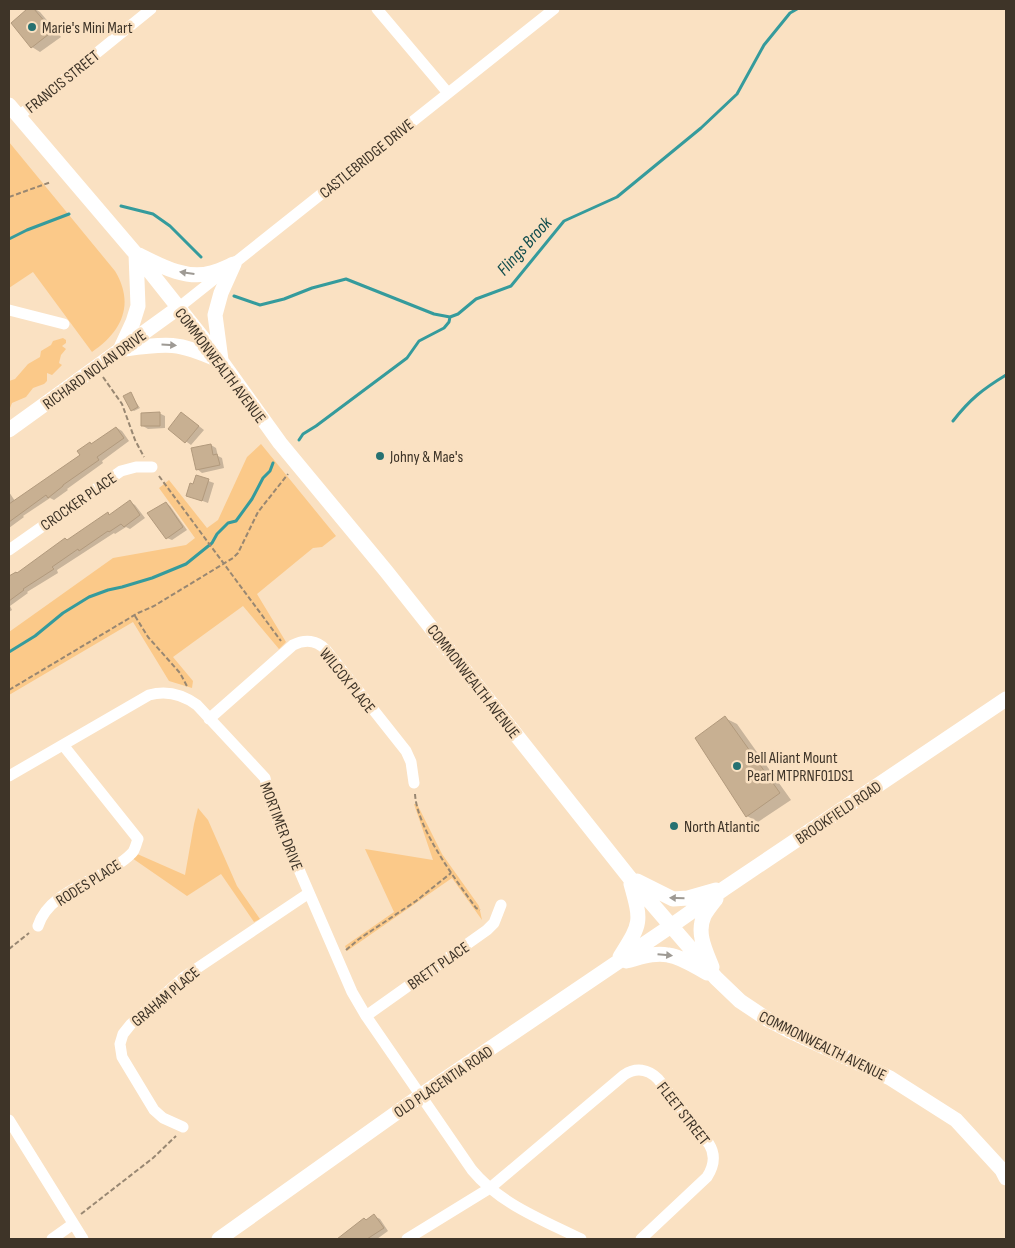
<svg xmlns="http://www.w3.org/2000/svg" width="1015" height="1248" viewBox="0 0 1015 1248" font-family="'Sofia Sans Condensed',sans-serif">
<rect width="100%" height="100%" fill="#fae1c2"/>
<path fill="#fbc989" d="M 9,142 L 115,271 C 135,304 122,332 92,352 L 33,272 L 9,288 Z
M 63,338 L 66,340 L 66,343 L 62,346 L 66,349 L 61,355 L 59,363 L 62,365 L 52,375 L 47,373 L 47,381 L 44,384 L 33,388 L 26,397 L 12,403 L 10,408 L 9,407 L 9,381 L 15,379 L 28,364 L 40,357 L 41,351 L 51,345 L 53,341 Z
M 261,444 L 336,536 L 322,547 L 313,548 L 257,594 L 286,642 L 279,649 L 243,606 L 173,657 L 193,681 L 192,688 L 169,681 L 133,622 L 9,695 L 9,632 L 113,558 L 186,545 L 195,538 L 159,488 L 169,480 L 207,528 L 218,520 L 247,457 Z
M 414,804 L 417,804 L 442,854 L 479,906 L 482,920 L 452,878 L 347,951 L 345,946 L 394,912 L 365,849 L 433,860 Z
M 198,808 L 208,820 L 237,886 L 260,919 L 254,922 L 221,874 L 187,896 L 132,858 L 135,853 L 185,875 L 194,824 Z"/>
<path fill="#0003" d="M 29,9 L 35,9 L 40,12 L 61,37 L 40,52 L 32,47 L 12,23 Z
M 130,394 L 140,408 L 134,411 L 132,410 Z
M 159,413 L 165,416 L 165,428 L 148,429 L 143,426 Z
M 182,413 L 204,430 L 191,445 L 169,429 Z
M 117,428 L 122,431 L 129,441 L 102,461 L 103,463 L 67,489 L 68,490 L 54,500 L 50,498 L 23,516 L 24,517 L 9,528 L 9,492 L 15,501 L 81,455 L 90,443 L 92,445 Z
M 211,445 L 216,448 L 218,456 L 222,458 L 224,468 L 202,473 L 197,469 Z
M 197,477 L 214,483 L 208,503 L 187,495 L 194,485 Z
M 130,502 L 135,505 L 145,518 L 130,529 L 126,527 L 115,534 L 114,533 L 57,570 L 58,573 L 27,592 L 28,593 L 10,606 L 12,610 L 9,612 L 9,583 L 108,514 L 111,516 Z
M 166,503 L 170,506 L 187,530 L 172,540 L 167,538 L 149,513 Z
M 725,718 L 737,724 L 791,800 L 758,822 L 747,816 Z
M 374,1216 L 380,1219 L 388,1231 L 377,1239 L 340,1239 Z"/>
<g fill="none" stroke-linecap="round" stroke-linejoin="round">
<path stroke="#359b9c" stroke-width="3" d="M 121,206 L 153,214 L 170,226 L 201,257
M 9,239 L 27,230 L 69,214
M 234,296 L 260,305 L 284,299 L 312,288 L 346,279 L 434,314 L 450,317 L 458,314 L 476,299 L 511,286 L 564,221 L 617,197 L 701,128 L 737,94 L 764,45 L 790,13 L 797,9
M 953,421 C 970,399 983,389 1006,375
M 299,440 L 303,434 L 316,426 L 407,358 L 419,341 L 444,328 L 449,322 L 450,317
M 9,652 L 35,636 L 63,613 L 89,597 L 108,590 L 122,587 L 152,578 L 186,564 L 212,543 L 217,534 L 228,523 L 236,521 L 252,499 L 263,478 L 270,471 L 273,463"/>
</g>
<path fill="#c8b092" stroke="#b29a7d" d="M 27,9 L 34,9 L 53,31 L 31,48 L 11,23 Z
M 131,392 L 138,407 L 131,411 L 123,396 Z
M 160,412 L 160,426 L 141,426 L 141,413 Z
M 181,412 L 199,426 L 185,443 L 168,429 Z
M 116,427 L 124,438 L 97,457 L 99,460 L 63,485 L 63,486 L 48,498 L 46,495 L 9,522 L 9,504 L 80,455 L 77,451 L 90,442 L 91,444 Z
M 211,444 L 213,455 L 217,454 L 220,465 L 196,470 L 191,448 Z
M 196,475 L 209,479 L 202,501 L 186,496 L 190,483 L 193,484 Z
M 130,500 L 140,515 L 124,527 L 121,524 L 109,532 L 108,531 L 79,551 L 78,549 L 52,567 L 54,569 L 23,589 L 24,590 L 9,601 L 9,576 L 16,572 L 17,573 L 65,538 L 67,540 L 108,512 L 109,515 Z
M 166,502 L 183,527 L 166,539 L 147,513 Z
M 725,716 L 780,793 L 746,817 L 695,738 Z
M 374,1214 L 384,1228 L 367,1239 L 337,1239 L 364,1218 L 366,1220 Z"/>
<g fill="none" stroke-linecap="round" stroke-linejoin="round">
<path stroke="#988772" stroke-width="2" stroke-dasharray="5 2.5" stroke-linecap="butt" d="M 9,197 L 51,182
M 103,377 L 122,404 L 135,440 L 144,457
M 159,476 L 281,641
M 135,616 L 148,637 L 180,673 L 188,688
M 9,690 L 138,613 L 154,606 L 233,558 L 238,553 L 258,512 L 288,474
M 415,794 C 417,829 456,880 476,908 L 480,910
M 9,949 L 29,933
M 346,950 L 359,939 L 416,901 L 451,873
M 81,1214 L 153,1158 L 176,1136"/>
<path stroke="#fff" stroke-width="11" d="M 377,9 L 448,93
M 19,116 L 151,9
M 178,308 L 554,9
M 9,310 L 64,324
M 9,550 L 121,471 L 136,467 L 152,467
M 209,719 L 293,645 C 305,639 317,640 326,650 L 406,751 L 411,762 L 414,783
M 9,776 L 149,695 C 167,690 182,694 197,705 L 265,778 L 271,805 L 352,992 L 366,1016 L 472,1170 C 500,1204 543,1220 581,1239
M 38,926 C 50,888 106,880 132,853 C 135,850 136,844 138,839 L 63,745
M 366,1016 L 487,930 L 494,923 L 501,905
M 9,1120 L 83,1239
M 183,1127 L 163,1118 L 154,1110 L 122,1057 L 120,1044 L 123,1034 L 131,1024 L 184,977 L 309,893
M 52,1239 L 73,1224
M 407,1239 L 490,1188 L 624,1075 C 636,1067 648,1069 658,1079 L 709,1144 C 716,1155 714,1166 707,1177 L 641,1239"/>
<path stroke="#fff" stroke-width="15" d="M 9,105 L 136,254 L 221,361 L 280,443 L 386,571 L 629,877 L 716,978 L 740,1001 L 767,1019 L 794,1033 L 890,1078 L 956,1120 L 1002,1170 L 1006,1178
M 139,255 C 161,266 186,280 211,273 C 219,271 227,267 234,264
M 121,348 L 133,322 L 138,306 L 136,254
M 125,349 C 167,343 179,342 218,360
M 221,360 L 215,315 L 221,293 L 234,264
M 9,430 L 178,308
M 637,881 L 673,899 L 688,898 L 716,890
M 620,957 C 641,923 642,923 631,884
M 626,961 C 639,958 654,952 668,955 C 682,957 696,967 707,973
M 712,967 C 706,952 696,933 704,916 C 707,910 712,904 716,899
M 219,1239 L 420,1096 L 671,926 L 725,888 L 1006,699"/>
</g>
<defs><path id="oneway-solid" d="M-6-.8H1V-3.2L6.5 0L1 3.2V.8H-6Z" transform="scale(1.25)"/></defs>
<g fill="#9e9a94">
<use href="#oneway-solid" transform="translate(187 273) rotate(-172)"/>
<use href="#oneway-solid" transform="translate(169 345) rotate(3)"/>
<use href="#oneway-solid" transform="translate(677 898) rotate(-178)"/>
<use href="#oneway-solid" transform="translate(665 955) rotate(5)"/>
</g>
<g fill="#267171" stroke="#fae1c2" stroke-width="2">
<circle cx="32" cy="27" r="5"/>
<circle cx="380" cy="456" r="5"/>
<circle cx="737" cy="766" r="5"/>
<circle cx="674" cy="826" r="5"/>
</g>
<g text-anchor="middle" stroke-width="5" stroke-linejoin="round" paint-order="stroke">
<g font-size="16" fill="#3e3428" stroke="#fae1c2" text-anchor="start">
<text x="42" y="33">Marie's Mini Mart</text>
<text x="390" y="462">Johny &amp; Mae's</text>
<text x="747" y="763">Bell Aliant Mount<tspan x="747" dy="18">Pearl MTPRNF01DS1</tspan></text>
<text x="684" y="832">North Atlantic</text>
</g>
<g font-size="16" fill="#3e3428" stroke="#fae1c2">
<text transform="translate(62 81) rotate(-39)" y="6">FRANCIS STREET</text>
<text transform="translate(366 158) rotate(-39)" y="6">CASTLEBRIDGE DRIVE</text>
<text transform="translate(221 365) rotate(53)" y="6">COMMONWEALTH AVENUE</text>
<text transform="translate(94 369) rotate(-36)" y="6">RICHARD NOLAN DRIVE</text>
<text transform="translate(78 501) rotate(-35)" y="6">CROCKER PLACE</text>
<text transform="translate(348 680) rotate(51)" y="6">WILCOX PLACE</text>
<text transform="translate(474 681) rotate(52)" y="6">COMMONWEALTH AVENUE</text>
<text transform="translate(838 812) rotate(-34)" y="6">BROOKFIELD ROAD</text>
<text transform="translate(282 826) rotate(69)" y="6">MORTIMER DRIVE</text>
<text transform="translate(88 882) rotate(-32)" y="6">RODES PLACE</text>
<text transform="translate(438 965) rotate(-35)" y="6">BRETT PLACE</text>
<text transform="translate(165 996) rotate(-40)" y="6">GRAHAM PLACE</text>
<text transform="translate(823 1045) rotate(26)" y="6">COMMONWEALTH AVENUE</text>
<text transform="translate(443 1081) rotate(-34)" y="6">OLD PLACENTIA ROAD</text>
<text transform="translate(684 1113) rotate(52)" y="6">FLEET STREET</text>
</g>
<g font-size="18" font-style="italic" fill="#144f4f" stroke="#fae1c2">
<text transform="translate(524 246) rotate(-48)" y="6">Flings Brook</text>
</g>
</g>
<rect width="1015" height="1248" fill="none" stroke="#3e3428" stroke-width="20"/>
</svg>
